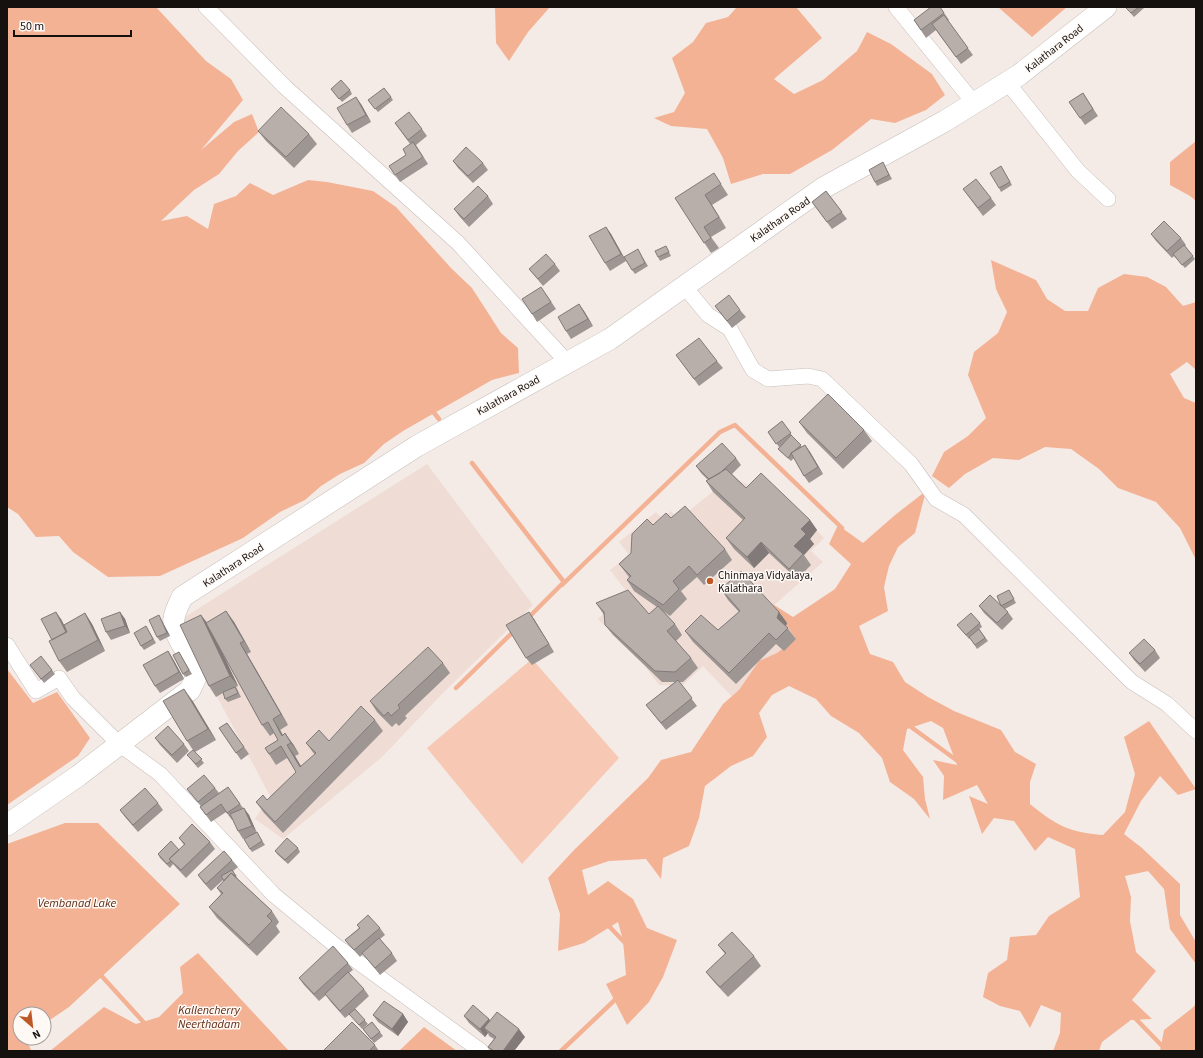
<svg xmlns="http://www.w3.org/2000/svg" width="1203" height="1058" viewBox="0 0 1203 1058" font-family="'Source Sans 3',sans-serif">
<rect width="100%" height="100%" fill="#f4ebe7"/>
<path fill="#eedcd5" d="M 427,464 L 533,605 L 442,694 L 382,757 L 283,839 L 255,819 L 270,796 L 177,622 Z
M 731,477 L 760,490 L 769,481 L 824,538 L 811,551 L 823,562 L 772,607 L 801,635 L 735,700 L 703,666 L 682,686 L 659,685 L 644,665 L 598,619 L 627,592 L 610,570 L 629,555 L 619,542 L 656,512 L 662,518 L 671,511 L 679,519 Z"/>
<path fill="#f7c8b4" d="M 532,659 L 619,758 L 522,864 L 427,748 Z"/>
<path fill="#f4b295" d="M 7,7 L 156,7 L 206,61 L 231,79 L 243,100 L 201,150 L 234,122 L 252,114 L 259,132 L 238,151 L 219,174 L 194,190 L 161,221 L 187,216 L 208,229 L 214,204 L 236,196 L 250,183 L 273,195 L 308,180 L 327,182 L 373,191 L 396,207 L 451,268 L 472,288 L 501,333 L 518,348 L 519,373 L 492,380 L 403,431 L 384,444 L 364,463 L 340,474 L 321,486 L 305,500 L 280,512 L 243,538 L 160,576 L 108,577 L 73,552 L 59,536 L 36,537 L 18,514 L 7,507 Z
M 495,7 L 550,7 L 528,32 L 509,61 L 496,43 Z
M 737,7 L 796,7 L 822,38 L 774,79 L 794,94 L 823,80 L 857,51 L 867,32 L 891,44 L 932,74 L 945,95 L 926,110 L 895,123 L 871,119 L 832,150 L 790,174 L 763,174 L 731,184 L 723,158 L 707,129 L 671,126 L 654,118 L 674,112 L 685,93 L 672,58 L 693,42 L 706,23 L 728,17 Z
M 998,7 L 1067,7 L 1032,37 Z
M 1196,141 L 1196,201 L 1190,196 L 1170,185 L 1170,162 Z
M 991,260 L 1036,280 L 1047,299 L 1065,311 L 1088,311 L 1098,288 L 1124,274 L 1147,277 L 1166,287 L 1183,306 L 1196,302 L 1196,370 L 1187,362 L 1170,374 L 1184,398 L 1196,403 L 1196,560 L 1180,528 L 1156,502 L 1118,488 L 1099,469 L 1071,449 L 1045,447 L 1019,460 L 993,458 L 965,474 L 949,488 L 932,476 L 944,452 L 968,436 L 986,418 L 968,375 L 974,352 L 998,333 L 1007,312 L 996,289 Z
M 926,491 L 915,533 L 898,547 L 889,566 L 884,587 L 888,611 L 859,626 L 870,654 L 893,662 L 905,682 L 928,697 L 954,711 L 1001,730 L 1015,752 L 1036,764 L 1030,782 L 1030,804 C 1057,826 1069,832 1103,835 L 1125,812 L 1135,774 L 1124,737 L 1149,721 L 1196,789 L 1178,795 L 1160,776 L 1141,801 L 1124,834 L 1142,848 L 1180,884 L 1180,915 L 1196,942 L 1196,964 L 1170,929 L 1164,889 L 1148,871 L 1125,876 L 1131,897 L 1130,921 L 1136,952 L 1156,971 L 1132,1000 L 1152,1019 L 1131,1020 L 1102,1042 L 1099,1051 L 1053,1051 L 1060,1033 L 1061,1013 L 1041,1005 L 1030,1028 L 1020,1011 L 1000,1006 L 983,997 L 988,973 L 1007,960 L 1010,937 L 1036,935 L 1049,916 L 1080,897 L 1075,849 L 1048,837 L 1035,851 L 1014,821 L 994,818 L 982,834 L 969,796 L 988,804 L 977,785 L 943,800 L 944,776 L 933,760 L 957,765 L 943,728 L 931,721 L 907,729 L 903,750 L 923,777 L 925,799 L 930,819 L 914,799 L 890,782 L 882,758 L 859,733 L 831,716 L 816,699 L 789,686 L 772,695 L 759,713 L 767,737 L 753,756 L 731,766 L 705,786 L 699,818 L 689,846 L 663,858 L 661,879 L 646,859 L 609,861 L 582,870 L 588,895 L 608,881 L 633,899 L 647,928 L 677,940 L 663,977 L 649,1002 L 627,1025 L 606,984 L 626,975 L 623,940 L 618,922 L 584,943 L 558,951 L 560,914 L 548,878 L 574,850 L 648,778 L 661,760 L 691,752 L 723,704 L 739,690 L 759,661 L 777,653 L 796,639 L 771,603 L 793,617 L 835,589 L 851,564 L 829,544 L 838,525 L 863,543 L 895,515 Z
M 7,669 L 33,703 L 57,692 L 90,738 L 78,756 L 7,805 Z
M 65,823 L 98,823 L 180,904 L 69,1007 L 44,1024 L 44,1014 L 20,1014 L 20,1038 L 26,1038 L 31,1050 L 41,1051 L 7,1051 L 7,844 Z
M 198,953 L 289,1051 L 50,1051 L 104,1007 L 136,1024 L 159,1017 L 183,993 L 180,967 Z
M 1196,1004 L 1196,1051 L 1160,1051 L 1164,1030 L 1191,1009 Z
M 424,1027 L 457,1051 L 399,1051 Z"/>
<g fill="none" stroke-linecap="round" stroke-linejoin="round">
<path stroke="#f4b295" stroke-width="4.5" d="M 431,409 L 439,419
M 472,463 L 564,582 L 528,618
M 562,585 L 720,432 L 735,425 L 842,528
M 456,688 L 515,630
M 907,724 L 959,762
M 606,923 L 627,945
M 98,972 L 147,1026
M 1133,1016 L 1167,1051
M 561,1051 L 619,996"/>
<g stroke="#c7beba" stroke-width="16">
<path id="street" d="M 206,7 L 285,87 L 458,243 L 567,362
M 896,7 L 974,103
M 1007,82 L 1078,171 L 1108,199
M 684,286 L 708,315 L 730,329 L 753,370 L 768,379 L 808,376 L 822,379 L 911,464 L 936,499 L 964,515 L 1132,682 L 1167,704 L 1196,731
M 7,645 L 36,691 L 59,678 L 73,698 L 119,744 L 160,774 L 274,895 L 336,946 L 481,1051"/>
</g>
<g stroke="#c7beba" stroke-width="22">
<path id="secondary" d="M 7,825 L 78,776 L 190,690 L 198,673 C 192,656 171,635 174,618 C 175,611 179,604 182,597 L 417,446 L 610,339 L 823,188 L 945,121 L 1019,75 L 1106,7"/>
</g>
<use href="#street" stroke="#fff" stroke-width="15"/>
<use href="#secondary" stroke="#fff" stroke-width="21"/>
</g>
<path fill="#9e9693" d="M 940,7 L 949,20 L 948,21 L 973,55 L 961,64 L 936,30 L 926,38 L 914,20 Z
M 1125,7 L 1143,7 L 1144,8 L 1134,17 Z
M 331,89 L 350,90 L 352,94 L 342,102 Z
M 1083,93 L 1098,116 L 1085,125 L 1069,102 Z
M 391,97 L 393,100 L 378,112 L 368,100 Z
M 361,104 L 371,122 L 352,133 L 347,125 Z
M 395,123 L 422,129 L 427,136 L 416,145 L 428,164 L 400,182 L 389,166 L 406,155 L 410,144 Z
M 258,131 L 309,134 L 317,144 L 294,168 L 266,141 Z
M 453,161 L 483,163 L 488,170 L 473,183 L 458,168 Z
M 885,166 L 892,179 L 877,186 L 875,182 Z
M 1001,166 L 1012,185 L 1001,192 L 999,188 Z
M 721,184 L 728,195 L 712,205 L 726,228 L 711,237 L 719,248 L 711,253 L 675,198 Z
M 963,189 L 991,198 L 996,205 L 983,216 Z
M 826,191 L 847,219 L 832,229 L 812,202 Z
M 488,196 L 493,204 L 469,227 L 459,216 L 454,209 Z
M 606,227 L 611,234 L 626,261 L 610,271 L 605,263 Z
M 1151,234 L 1181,238 L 1186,245 L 1185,246 L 1195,259 L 1185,268 L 1174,256 L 1172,258 L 1156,241 Z
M 668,250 L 671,256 L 660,261 L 658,257 Z
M 640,253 L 648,266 L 635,274 L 632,270 Z
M 555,264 L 560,271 L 543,286 L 529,269 Z
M 546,294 L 556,309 L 537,322 L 532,314 Z
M 579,304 L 584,311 L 593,326 L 571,339 L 566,331 Z
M 715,306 L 740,310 L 746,317 L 732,328 Z
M 676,355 L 717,361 L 723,368 L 699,386 Z
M 782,421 L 793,437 L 802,447 L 805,445 L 810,452 L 823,474 L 809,483 L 804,476 L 794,458 L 791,461 L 781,452 L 778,449 L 781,446 L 779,447 L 768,432 Z
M 799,422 L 864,430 L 872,441 L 843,469 L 807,433 Z
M 736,458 L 741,465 L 732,474 L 746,488 L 810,520 L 817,530 L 810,539 L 814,544 L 804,555 L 811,565 L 797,579 L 769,553 L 754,568 L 734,549 L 726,538 L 743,520 L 713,492 L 706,481 L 708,480 L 701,473 L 696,466 Z
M 671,518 L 725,549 L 732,560 L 704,585 L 697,577 L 681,591 L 687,599 L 670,616 L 663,611 L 675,624 L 682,635 L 676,641 L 691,658 L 698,668 L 683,682 L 679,682 L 697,706 L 666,730 L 646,705 L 675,682 L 662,682 L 613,635 L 605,625 L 604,615 L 596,603 L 649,614 L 657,607 L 634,591 L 627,580 L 629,577 L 619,564 L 631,553 L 653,525 Z
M 721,589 L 779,612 L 787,623 L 786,626 L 796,639 L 784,651 L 776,644 L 736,684 L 693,642 L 685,631 L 718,630 L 739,612 L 728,600 Z
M 1009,590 L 1016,603 L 1005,609 L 1008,612 L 1013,619 L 1002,630 L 984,613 L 979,606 L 1001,606 Z
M 226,611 L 234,622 L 251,652 L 247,654 L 288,725 L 280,730 L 283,735 L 293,744 L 299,754 L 295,756 L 301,767 L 315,755 L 306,743 L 329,741 L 375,720 L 383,731 L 283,833 L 264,813 L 256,802 L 267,800 L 296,772 L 287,758 L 276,765 L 265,748 L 278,740 L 274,733 L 270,736 L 262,725 L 219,646 L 238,686 L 236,687 L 241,697 L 228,702 L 225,699 L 223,693 L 216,697 L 209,686 L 207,623 Z
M 120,612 L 125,619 L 130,633 L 111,640 L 106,632 Z
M 85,613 L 92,624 L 105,651 L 67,672 L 59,661 L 52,640 L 61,619 L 64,625 Z
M 161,619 L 170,636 L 160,641 L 157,637 Z
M 534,619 L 554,652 L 532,665 L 526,658 Z
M 980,623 L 982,627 L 979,629 L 988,641 L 977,649 L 970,638 L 969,639 L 957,625 Z
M 146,626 L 156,643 L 144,650 L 141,646 Z
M 1155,650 L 1160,658 L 1145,672 L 1134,660 L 1129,653 Z
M 168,651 L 173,659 L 184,679 L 160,693 L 155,686 Z
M 179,652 L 192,674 L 186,677 L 183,674 Z
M 443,663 L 450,673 L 405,716 L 407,718 L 399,726 L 396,723 L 392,727 L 377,712 L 370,701 Z
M 30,665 L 52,670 L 55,674 L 44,683 Z
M 192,700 L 216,740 L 195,752 L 204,763 L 198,768 L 187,755 L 193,750 L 187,741 Z
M 227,723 L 249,754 L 241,760 L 219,728 Z
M 155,738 L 184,744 L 189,751 L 177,763 L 160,745 Z
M 228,787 L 243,808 L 249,815 L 256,832 L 259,836 L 265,845 L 252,852 L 250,849 L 252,835 L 243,839 L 238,831 L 233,819 L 232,820 L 226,812 L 211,822 L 200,807 L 201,806 L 187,789 L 215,788 L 219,793 Z
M 158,803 L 163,810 L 138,832 L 125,817 L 120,810 Z
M 179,838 L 210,842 L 215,849 L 186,878 L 173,864 L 170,868 L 160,858 L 158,854 L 179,850 L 184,845 Z
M 298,848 L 300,852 L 288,864 L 277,854 L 275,851 Z
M 232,860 L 238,867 L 233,871 L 238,879 L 272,911 L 279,922 L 276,926 L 280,932 L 257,956 L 217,918 L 209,907 L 221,894 L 217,888 L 224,881 L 223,880 L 211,891 L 203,882 L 198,875 Z
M 357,925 L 380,928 L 385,935 L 380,939 L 392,953 L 397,961 L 380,975 L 363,954 L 360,957 L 351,947 L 345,940 L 359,928 Z
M 718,945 L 754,956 L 761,966 L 728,997 L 714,982 L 706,972 L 725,954 Z
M 348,963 L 353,970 L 349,973 L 364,989 L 369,996 L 355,1009 L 368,1024 L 362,1029 L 350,1014 L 345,1018 L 330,1001 L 326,995 L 319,1001 L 304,985 L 299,978 Z
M 403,1014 L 408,1022 L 398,1036 L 378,1022 L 373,1015 Z
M 464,1016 L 489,1019 L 490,1021 L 525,1037 L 514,1051 L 491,1051 L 488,1047 L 494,1039 L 489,1036 L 488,1033 L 485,1037 L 469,1023 Z
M 372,1022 L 383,1036 L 374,1043 L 363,1029 Z
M 375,1045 L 379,1051 L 323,1051 Z"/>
<path fill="#817a78" d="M 356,97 L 361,104 L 371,122 L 366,115 Z
M 705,195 L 712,205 L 726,228 Z
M 606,227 L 611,234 L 626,261 L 621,254 Z
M 579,304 L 584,311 L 593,326 L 588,319 Z
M 805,445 L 810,452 L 823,474 L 818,467 Z
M 810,520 L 817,530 L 810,539 L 814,544 L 804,555 L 794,546 L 801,529 Z
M 761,542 L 769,553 L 754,568 L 747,557 Z
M 226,611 L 234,622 L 251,652 L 244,641 Z
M 56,612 L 61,619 L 72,641 L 67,634 Z
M 120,612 L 125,619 L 130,633 L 125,626 Z
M 529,612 L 534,619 L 554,652 Z
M 779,612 L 787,623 L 785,628 L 777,618 Z
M 85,613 L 92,624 L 105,651 L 98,640 Z
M 159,615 L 161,619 L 170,636 L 167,633 Z
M 201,615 L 209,625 L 238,686 L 230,676 Z
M 240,643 L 247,654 L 288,725 L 281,714 Z
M 168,651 L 173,659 L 184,679 L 179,672 Z
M 184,689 L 192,700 L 216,740 L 208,729 Z
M 273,719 L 280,730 L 289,747 L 282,736 Z
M 285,733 L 293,744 L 299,754 L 291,743 Z
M 287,745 L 295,756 L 308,778 L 300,767 Z
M 244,808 L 249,815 L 257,833 L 252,826 Z
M 403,1014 L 408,1022 L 398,1036 L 392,1029 Z
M 489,1019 L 494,1026 L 484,1028 L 488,1033 L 485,1037 L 480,1029 Z
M 519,1029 L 525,1037 L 514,1051 L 503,1051 Z"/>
<path fill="#b8afab" stroke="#817a78" d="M 931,7 L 940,7 L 944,13 L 921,30 L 914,20 Z
M 1125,7 L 1139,7 L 1131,13 Z
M 944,15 L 968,48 L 956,57 L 932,24 Z
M 341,80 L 350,90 L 339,99 L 331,89 Z
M 384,88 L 391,97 L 375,109 L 368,100 Z
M 1083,93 L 1093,109 L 1080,118 L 1069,102 Z
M 356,97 L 366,115 L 347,125 L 337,108 Z
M 281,107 L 309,134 L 286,157 L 258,131 Z
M 409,112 L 422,129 L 408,140 L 395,123 Z
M 413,142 L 423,157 L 395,175 L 389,166 L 406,155 L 403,149 Z
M 466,147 L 483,163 L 468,176 L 453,161 Z
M 883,162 L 889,175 L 875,182 L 869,170 Z
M 1001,166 L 1010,182 L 999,188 L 990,173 Z
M 714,173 L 721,184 L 705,195 L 719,217 L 704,227 L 711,238 L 704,243 L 675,198 Z
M 976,179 L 991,198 L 978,208 L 963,189 Z
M 478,186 L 488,196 L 464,219 L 454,209 Z
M 826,191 L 842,212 L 827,222 L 812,202 Z
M 1164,221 L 1181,238 L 1167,251 L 1151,234 Z
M 606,227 L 621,254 L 605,263 L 589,236 Z
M 1184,245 L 1193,256 L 1182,265 L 1173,254 Z
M 666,246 L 669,252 L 658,257 L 655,251 Z
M 638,249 L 645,263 L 632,270 L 624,257 Z
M 546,254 L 555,264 L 538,279 L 529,269 Z
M 541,287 L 551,302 L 532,314 L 522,299 Z
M 729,295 L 740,310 L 727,321 L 715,306 Z
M 579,304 L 588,319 L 566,331 L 558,317 Z
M 699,338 L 717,361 L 694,379 L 676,355 Z
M 828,394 L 864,430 L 836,458 L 799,422 Z
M 782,421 L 791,433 L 776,444 L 768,432 Z
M 791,435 L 801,445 L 793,452 L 791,453 L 791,454 L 788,458 L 778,449 Z
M 722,443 L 736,458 L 720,473 L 709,479 L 696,466 Z
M 805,445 L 818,467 L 804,476 L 791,453 Z
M 726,469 L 746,488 L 761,473 L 810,520 L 801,529 L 806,534 L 794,546 L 803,554 L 789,569 L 761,542 L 747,557 L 726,538 L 745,518 L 706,481 Z
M 685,506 L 725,549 L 697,575 L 689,566 L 673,581 L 679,589 L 663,605 L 627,580 L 631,576 L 619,564 L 631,553 L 632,534 L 647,519 L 653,525 L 666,513 L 671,518 Z
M 741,571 L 779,612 L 777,618 L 788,628 L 776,640 L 769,633 L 729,673 L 685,631 L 701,615 L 718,630 L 740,611 L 721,589 Z
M 628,590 L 649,614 L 658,606 L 675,624 L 667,631 L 691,658 L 675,672 L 655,671 L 605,625 L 604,612 L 596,603 Z
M 1009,590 L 1014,599 L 1001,606 L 997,596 Z
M 990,595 L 1008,612 L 997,623 L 979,606 Z
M 226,611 L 244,641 L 240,643 L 281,714 L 273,719 L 282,736 L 285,733 L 291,743 L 287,745 L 300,767 L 316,753 L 306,743 L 319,730 L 329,741 L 361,706 L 375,720 L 275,822 L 256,802 L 263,795 L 267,800 L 296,772 L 281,746 L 269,754 L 265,748 L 278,740 L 268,722 L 262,725 L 206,623 Z
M 56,612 L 66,632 L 52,640 L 41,619 Z
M 120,612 L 125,626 L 106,632 L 101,619 Z
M 529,612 L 549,644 L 526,658 L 506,625 Z
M 85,613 L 98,640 L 59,661 L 49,641 L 67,632 L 64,625 Z
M 971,613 L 980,623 L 966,635 L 957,625 Z
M 159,615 L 167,633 L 157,637 L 149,620 Z
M 201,615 L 230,676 L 209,686 L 180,625 Z
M 146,626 L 153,639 L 141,646 L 134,633 Z
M 979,629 L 985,638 L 975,645 L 969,637 Z
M 1144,639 L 1155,650 L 1140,664 L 1129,653 Z
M 428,647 L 443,663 L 398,705 L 400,708 L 391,716 L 388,712 L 384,716 L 370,701 Z
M 168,651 L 179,672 L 155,686 L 143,665 Z
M 179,652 L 189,670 L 183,674 L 173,655 Z
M 41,656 L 52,670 L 41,679 L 30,665 Z
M 678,680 L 692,698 L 661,723 L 646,705 Z
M 235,687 L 238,693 L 225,699 L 223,692 Z
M 184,689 L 208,729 L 187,741 L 163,701 Z
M 227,723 L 244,747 L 236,753 L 219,728 Z
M 168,726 L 184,744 L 172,755 L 155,738 Z
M 193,750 L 202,759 L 196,764 L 187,755 Z
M 204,775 L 215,788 L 198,802 L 187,789 Z
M 228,787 L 240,804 L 227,813 L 221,804 L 206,815 L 200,807 Z
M 145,788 L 158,803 L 133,825 L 120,810 Z
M 244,808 L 252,826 L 238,831 L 230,814 Z
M 192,824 L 210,842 L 181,870 L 169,859 L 185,844 L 179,838 Z
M 257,832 L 262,841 L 250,849 L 244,839 Z
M 287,838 L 298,848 L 285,860 L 275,851 Z
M 171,841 L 179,850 L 169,859 L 171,861 L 167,864 L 158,854 Z
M 224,851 L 232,860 L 206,884 L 198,875 Z
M 232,870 L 236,876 L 235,876 L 231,873 L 224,881 L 221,876 Z
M 231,873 L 272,911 L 267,916 L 272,921 L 249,945 L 209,907 L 223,893 L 217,888 Z
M 368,915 L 380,928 L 354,950 L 345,940 L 360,928 L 357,925 Z
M 732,932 L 754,956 L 720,987 L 706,972 L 726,953 L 718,945 Z
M 379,938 L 392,953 L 375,968 L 362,953 Z
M 333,946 L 348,963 L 314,994 L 299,978 Z
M 348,972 L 364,989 L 340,1011 L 325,994 Z
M 384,1001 L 403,1014 L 392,1029 L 373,1015 Z
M 473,1005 L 489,1019 L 480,1029 L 464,1016 Z
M 355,1009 L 365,1020 L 359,1025 L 349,1014 Z
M 497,1012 L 519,1029 L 503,1051 L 494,1051 L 488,1047 L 496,1037 L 484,1028 Z
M 352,1022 L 375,1045 L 369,1051 L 323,1051 Z
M 372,1022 L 380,1032 L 371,1039 L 363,1029 Z"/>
<circle fill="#be5926" stroke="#fff9f6" stroke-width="1.5" cx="710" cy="581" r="4"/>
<g text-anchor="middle" stroke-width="3" stroke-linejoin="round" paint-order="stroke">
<g font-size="11" fill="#14110f" stroke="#fff9f6">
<text transform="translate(1054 48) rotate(-38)" y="4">Kalathara Road</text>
<text transform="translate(780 219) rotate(-35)" y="4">Kalathara Road</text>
<text transform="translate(508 395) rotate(-29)" y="4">Kalathara Road</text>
<text transform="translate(233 565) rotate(-33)" y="4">Kalathara Road</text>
</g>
<g font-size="11" fill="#14110f" stroke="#fff9f6" text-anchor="start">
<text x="718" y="579">Chinmaya Vidyalaya,<tspan x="718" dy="13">Kalathara</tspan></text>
</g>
<g font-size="12" font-style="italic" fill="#5f2b12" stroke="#fff9f6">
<text x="77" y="907">Vembanad Lake</text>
<text x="209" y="1014">Kallencherry<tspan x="209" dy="14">Neerthadam</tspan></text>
</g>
</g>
<rect width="1203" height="1058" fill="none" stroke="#14110f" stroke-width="16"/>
<g transform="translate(32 1026) rotate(152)"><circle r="19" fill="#fff9f6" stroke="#a19c9a"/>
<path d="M0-3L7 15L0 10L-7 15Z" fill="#be5926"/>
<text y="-6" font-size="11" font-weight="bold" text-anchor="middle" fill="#14110f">N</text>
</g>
<path d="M14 30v6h117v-6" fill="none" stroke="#14110f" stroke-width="2"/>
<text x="20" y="30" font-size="12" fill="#14110f" stroke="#fff9f6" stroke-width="3" paint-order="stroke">50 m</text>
</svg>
